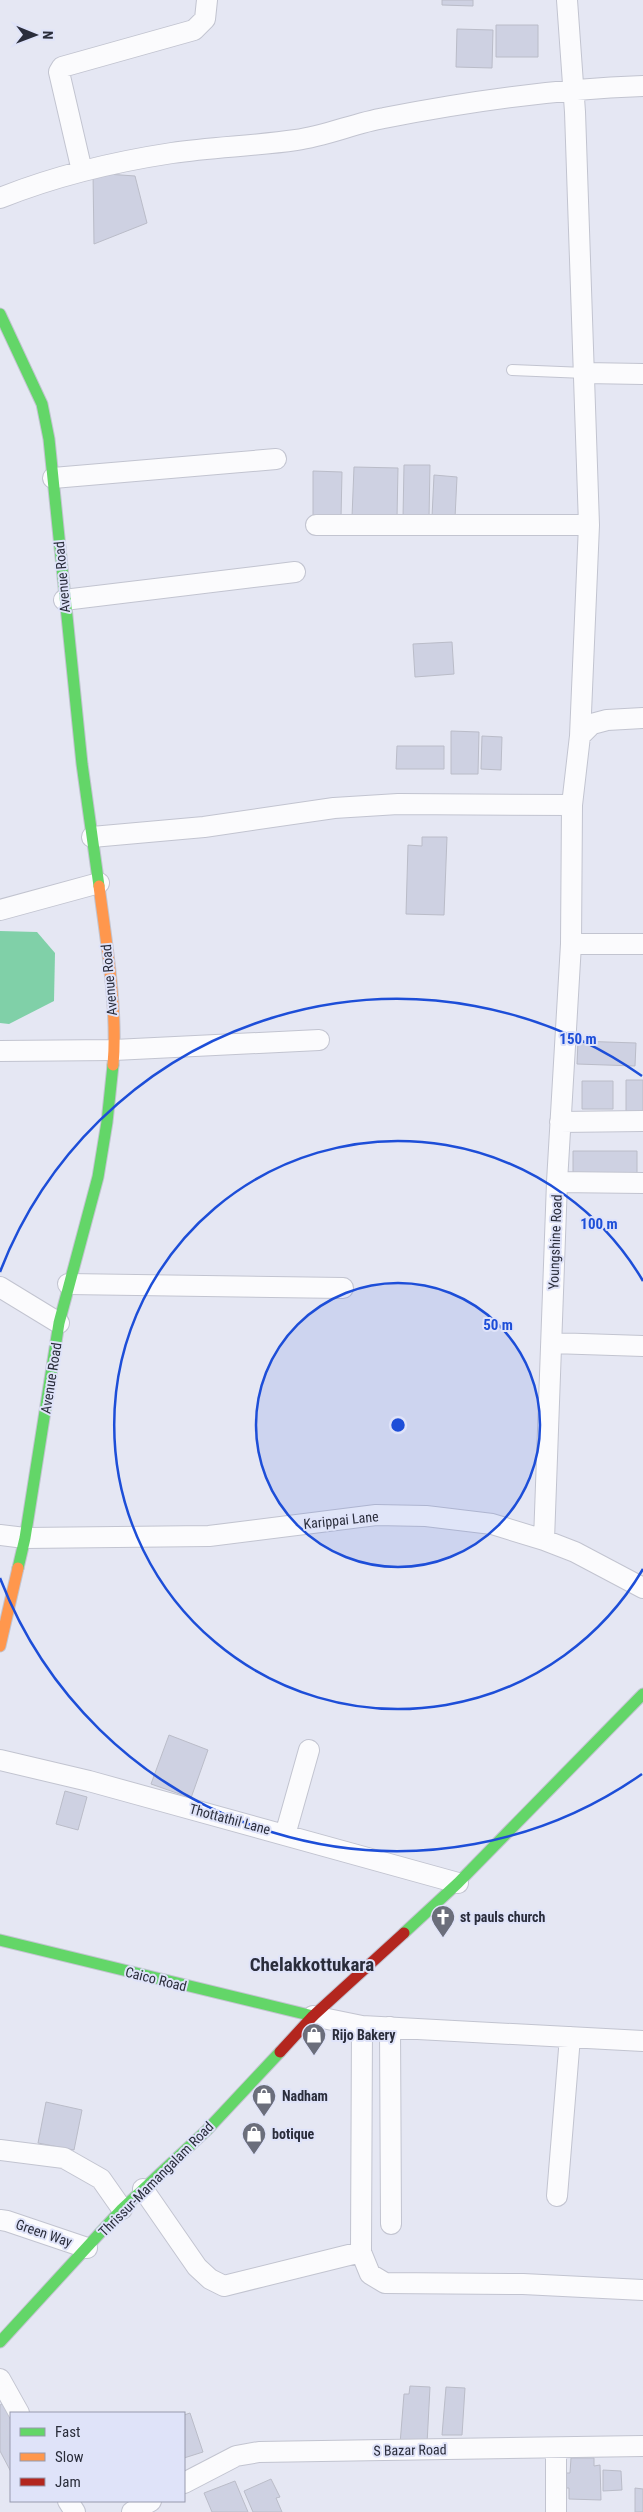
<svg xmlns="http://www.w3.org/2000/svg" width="643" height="2512" viewBox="0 0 643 2512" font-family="'Roboto Condensed',sans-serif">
<rect width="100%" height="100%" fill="#e5e7f3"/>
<path fill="#80d0a8" d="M 0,931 L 37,932 L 55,953 L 54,1001 L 9,1024 L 0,1023 Z"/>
<path fill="#ced1e2" stroke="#babcc8" d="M 442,0 L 473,0 L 473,6 L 442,5 Z
M 496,25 L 538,25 L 538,57 L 496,57 Z
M 457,29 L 493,30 L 492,68 L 456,67 Z
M 93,173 L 135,176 L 147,223 L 94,244 Z
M 404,465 L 430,465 L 429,518 L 403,518 Z
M 354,467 L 398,468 L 397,518 L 352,517 Z
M 313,471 L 342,472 L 341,519 L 313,519 Z
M 434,475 L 457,477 L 455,518 L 432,517 Z
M 452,642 L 454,674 L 415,677 L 413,644 Z
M 451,731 L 479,732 L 478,774 L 451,774 Z
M 482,736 L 502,737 L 501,770 L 481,769 Z
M 397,746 L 444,746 L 444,769 L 396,769 Z
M 422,837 L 447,837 L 444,915 L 406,914 L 408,845 L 422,846 Z
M 578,1041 L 636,1043 L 635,1066 L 577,1064 Z
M 626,1080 L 643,1080 L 643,1114 L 626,1114 Z
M 582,1081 L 613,1081 L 613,1109 L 582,1109 Z
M 573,1151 L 637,1151 L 637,1175 L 573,1175 Z
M 169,1735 L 208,1750 L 191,1798 L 151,1784 Z
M 65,1791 L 87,1797 L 78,1830 L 56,1824 Z
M 46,2102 L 82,2110 L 74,2150 L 38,2143 Z
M 410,2386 L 430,2387 L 427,2444 L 400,2444 L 404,2394 L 409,2394 Z
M 446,2387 L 465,2388 L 462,2435 L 442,2435 Z
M 7,2401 L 11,2413 L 11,2472 L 0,2451 L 0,2405 Z
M 190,2413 L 203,2452 L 184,2458 L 184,2415 Z
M 571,2458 L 594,2458 L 594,2466 L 600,2465 L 601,2500 L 569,2499 L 569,2488 L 564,2488 L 565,2473 L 570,2473 Z
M 603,2470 L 621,2471 L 622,2490 L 603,2491 Z
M 271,2479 L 280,2497 L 276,2498 L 282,2512 L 253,2512 L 244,2491 Z
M 235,2481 L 248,2512 L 212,2512 L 204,2493 Z
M 635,2488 L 643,2489 L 643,2512 L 635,2512 Z"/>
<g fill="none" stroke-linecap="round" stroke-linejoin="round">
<g stroke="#c2c4d0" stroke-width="12">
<path id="lane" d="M 512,370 L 585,373"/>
</g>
<g stroke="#c2c4d0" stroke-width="22">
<path id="street" d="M 567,0 L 575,112 L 589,525 L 580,736
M 82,171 L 59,72 L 62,67 L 194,30 L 205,19 L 207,0
M 0,198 C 55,176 113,162 172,153 C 213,147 255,146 296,140 C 326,136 355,123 384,118 C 470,101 556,89 643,86
M 585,373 L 643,374
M 53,478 L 276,459
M 316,525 L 589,525
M 64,600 L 295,572
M 92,837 L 204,827 L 334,808 L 398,804 L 572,805
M 0,910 L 99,883
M 571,944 L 643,944
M 0,1051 L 114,1050 L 319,1040
M 560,1122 L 643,1121
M 557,1182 L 643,1183
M 68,1284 L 343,1288
M 0,1287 L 59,1323
M 552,1343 L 643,1346
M 0,1535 L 25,1538 L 209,1536 L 376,1515 L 426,1516 L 492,1524 L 544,1540 L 575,1552 L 643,1588
M 544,1540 L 557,1182 L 571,944 L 572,805 L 580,736 L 592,724 L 607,720 L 643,718
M 0,1760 L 89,1781 L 458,1883
M 285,1835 L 309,1750
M 313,2016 L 362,2026 L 643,2041
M 390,2027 L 391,2224
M 0,2150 L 64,2158 L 101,2179 L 122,2209
M 143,2189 L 197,2267 L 210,2279 L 224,2286 L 361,2252 L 370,2274 L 385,2283 L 523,2284 L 643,2290
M 557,2196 L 570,2037
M 0,2220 L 7,2221 L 87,2248
M 361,2252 L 362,2026
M 0,2379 L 19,2413
M 556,2448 L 556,2512
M 184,2483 L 236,2456 L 259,2452 L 643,2446
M 68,2501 L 75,2512
M 132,2512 L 151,2501"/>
</g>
<g stroke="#c2c4d0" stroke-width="13">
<path id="fast" d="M 0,314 L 42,404 L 49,439 L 82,764 L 99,886
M 18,1568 L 25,1538 L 59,1323 L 98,1177 L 107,1122 L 113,1065
M 404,1933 L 458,1883 L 643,1694
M 0,1940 L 313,2016
M 0,2342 L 122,2209 L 207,2130 L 280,2052"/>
</g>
<g stroke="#c2c4d0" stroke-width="13">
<path id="slow" d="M 99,886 C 106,941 118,1010 113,1065
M 0,1646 L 18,1568"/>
</g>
<g stroke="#c2c4d0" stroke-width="13">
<path id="jam" d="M 280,2052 L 313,2016 L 404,1933"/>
</g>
<use href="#lane" stroke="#fbfbfd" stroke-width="10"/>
<use href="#street" stroke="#fbfbfd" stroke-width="20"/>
<use href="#fast" stroke="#63d668" stroke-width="11"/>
<use href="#slow" stroke="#ff974d" stroke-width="11"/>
<use href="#jam" stroke="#b3261e" stroke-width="11"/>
</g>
<circle cx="398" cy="1425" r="142" fill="#1d4ed8" fill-opacity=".12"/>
<g fill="none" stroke="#1d4ed8" stroke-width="2.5">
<circle cx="398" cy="1425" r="142"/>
<path d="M643 1569A284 284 0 1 1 643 1281"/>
<path d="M642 1774A426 426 0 0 1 0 1578M0 1272A426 426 0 0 1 642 1076"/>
</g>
<defs>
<g id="church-pin" transform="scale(1.25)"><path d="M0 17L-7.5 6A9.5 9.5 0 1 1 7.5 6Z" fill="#6b6e7b" stroke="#dfe3f9"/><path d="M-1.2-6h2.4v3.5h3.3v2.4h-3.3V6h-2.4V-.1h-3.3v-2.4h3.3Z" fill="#fff"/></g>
<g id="shop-pin" transform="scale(1.25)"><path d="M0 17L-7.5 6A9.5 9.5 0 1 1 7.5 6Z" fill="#6b6e7b" stroke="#dfe3f9"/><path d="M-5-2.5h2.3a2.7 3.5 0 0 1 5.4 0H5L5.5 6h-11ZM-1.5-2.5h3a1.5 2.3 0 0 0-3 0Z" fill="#fff"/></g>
</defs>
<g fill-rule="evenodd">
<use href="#church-pin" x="443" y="1917"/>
<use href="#shop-pin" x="314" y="2035"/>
<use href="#shop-pin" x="264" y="2096"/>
<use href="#shop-pin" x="254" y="2134"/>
</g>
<g text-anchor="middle" stroke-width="4" stroke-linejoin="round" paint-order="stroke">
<g font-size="14" fill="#2a2d3b" stroke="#dfe3f9">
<text transform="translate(62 577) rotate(-95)" y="5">Avenue Road</text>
<text transform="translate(109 980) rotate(-95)" y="5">Avenue Road</text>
<text transform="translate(555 1242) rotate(-88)" y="5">Youngshine Road</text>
<text transform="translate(51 1378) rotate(-81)" y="5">Avenue Road</text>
<text transform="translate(341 1520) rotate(-6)" y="5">Karippai Lane</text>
<text transform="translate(230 1819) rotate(15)" y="5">Thottathil Lane</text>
<text transform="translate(156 1979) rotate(14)" y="5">Caico Road</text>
<text transform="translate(156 2179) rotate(-45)" y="5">Thrissur-Mamangalam Road</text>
<text transform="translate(44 2233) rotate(19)" y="5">Green Way</text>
<text transform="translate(410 2450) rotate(-1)" y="5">S Bazar Road</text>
</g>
<g font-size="14" font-weight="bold" fill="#2a2d3b" stroke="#dfe3f9" text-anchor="start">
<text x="460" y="1922">st pauls church</text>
<text x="332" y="2040">Rijo Bakery</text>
<text x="282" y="2101">Nadham</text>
<text x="272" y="2139">botique</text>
</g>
<g font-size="19" font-weight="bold" fill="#2a2d3b" stroke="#dfe3f9">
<text x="312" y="1971">Chelakkottukara</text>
</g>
</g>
<circle cx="398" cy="1425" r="8" fill="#1d4ed8" stroke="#dfe3f9" stroke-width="2.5"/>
<g font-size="15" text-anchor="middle" font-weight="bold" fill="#1d4ed8" stroke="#dfe3f9" stroke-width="4" stroke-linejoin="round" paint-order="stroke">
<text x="578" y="1044">150 m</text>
<text x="599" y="1229">100 m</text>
<text x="498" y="1330">50 m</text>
</g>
<rect x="10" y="2412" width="175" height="90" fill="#dfe3f9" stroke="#979aad"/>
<rect x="20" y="2428" width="25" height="8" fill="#63d668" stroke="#979aad"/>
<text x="55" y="2437" font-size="15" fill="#2a2d3b">Fast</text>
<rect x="20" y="2453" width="25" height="8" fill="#ff974d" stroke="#979aad"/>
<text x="55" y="2462" font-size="15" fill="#2a2d3b">Slow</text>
<rect x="20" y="2478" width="25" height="8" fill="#b3261e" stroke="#979aad"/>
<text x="55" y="2487" font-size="15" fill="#2a2d3b">Jam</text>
<g transform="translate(35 35) rotate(91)" stroke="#dfe3f9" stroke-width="4" paint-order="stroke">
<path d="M0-4L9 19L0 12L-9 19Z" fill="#2a2d3b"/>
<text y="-8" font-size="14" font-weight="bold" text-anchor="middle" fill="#2a2d3b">N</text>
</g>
</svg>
